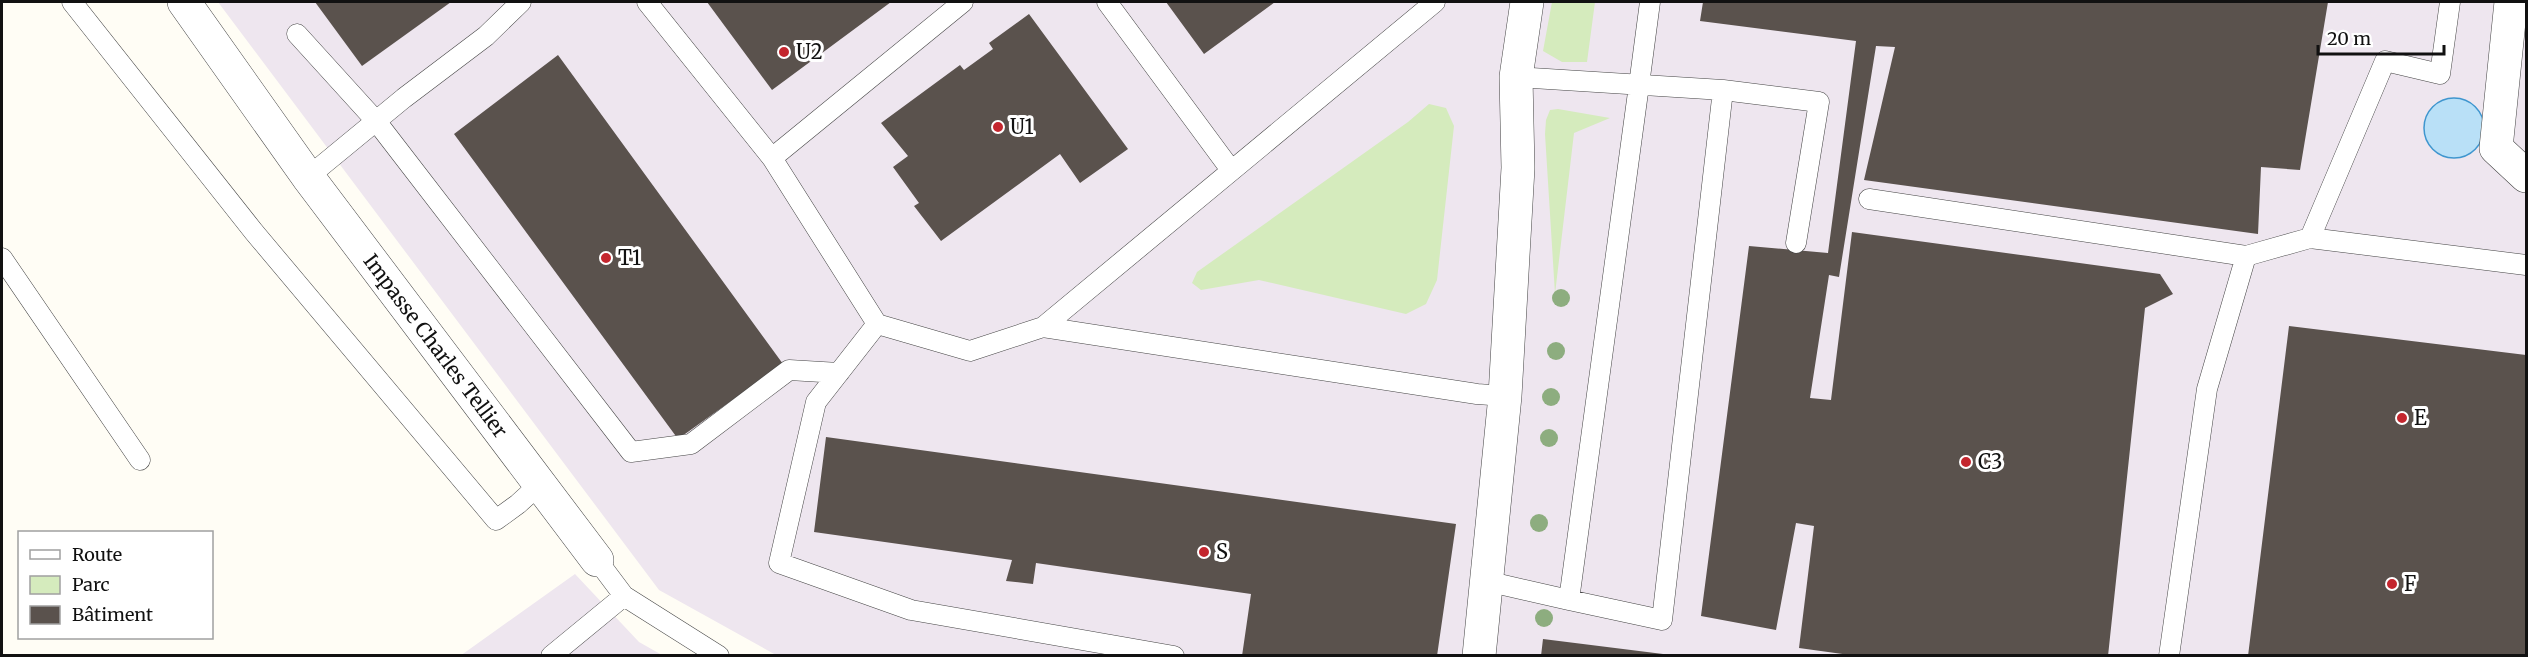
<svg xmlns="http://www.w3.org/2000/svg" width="2528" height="657" viewBox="0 0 2528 657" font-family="Merriweather,serif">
<rect width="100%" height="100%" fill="#fffdf5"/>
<path fill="#eee6ef" d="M 218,2 L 2526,2 L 2526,655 L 776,655 L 659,590 Z
M 575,574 L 639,642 L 662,655 L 460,656 Z"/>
<path fill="#d5ebbd" d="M 1552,2 L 1595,2 L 1587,62 L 1562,62 L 1543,51 Z
M 1429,104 L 1446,108 L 1454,126 L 1437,280 L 1426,304 L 1406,314 L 1259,280 L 1201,290 L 1192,283 L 1197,272 L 1408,122 Z
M 1558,109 L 1610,118 L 1574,133 L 1555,294 L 1545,134 L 1546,120 L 1550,110 Z"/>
<path fill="#b9e0f7" stroke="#3f96cf" stroke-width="1.5" d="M2424 128a30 30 0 1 1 60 0a30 30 0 1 1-60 0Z"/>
<path fill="#5a524d" d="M 315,2 L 451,2 L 362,66 Z
M 707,2 L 891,2 L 772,90 Z
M 1166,2 L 1275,2 L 1204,54 Z
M 1703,2 L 2328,2 L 2300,170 L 2261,167 L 2258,234 L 1864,180 L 1895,47 L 1876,46 L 1839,277 L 1829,275 L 1810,398 L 1831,400 L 1852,232 L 2160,274 L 2173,294 L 2145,308 L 2108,656 L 1857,656 L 1799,648 L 1814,526 L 1796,523 L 1776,630 L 1701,616 L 1749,246 L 1828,253 L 1856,41 L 1700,21 Z
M 1029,14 L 1128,149 L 1080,183 L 1060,154 L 941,241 L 914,206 L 919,203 L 893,167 L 908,156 L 881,123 L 960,65 L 964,70 L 993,49 L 989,43 Z
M 558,55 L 783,364 L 678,439 L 454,134 Z
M 2289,326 L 2526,355 L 2526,656 L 2248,656 Z
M 826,437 L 1456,524 L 1437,656 L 1242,656 L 1251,594 L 1036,563 L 1033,584 L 1006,581 L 1012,560 L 814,532 Z
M 1543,639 L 1663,654 L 1663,656 L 1541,656 Z"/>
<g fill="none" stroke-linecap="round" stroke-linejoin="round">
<g stroke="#444" stroke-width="21">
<path id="lane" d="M 72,2 L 254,232 L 496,520 L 518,504 L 540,484
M 647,2 L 772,158 L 877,324 L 970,351 L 1043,327 L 1477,394 L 1505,396
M 1107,2 L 1231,170
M 297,34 L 376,121 L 631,452 L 691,444 L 789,370 L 839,373
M 1516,77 L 1723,90 L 1662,620 L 1569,600 L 1639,85 L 1650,2
M 1723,90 L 1819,102 L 1796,243
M 772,158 L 963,2
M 308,177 L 404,98 L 486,36 L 521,2
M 1869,199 L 2246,256 L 2310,238 L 2526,265
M 2310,238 L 2385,61 L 2440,74 L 2450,2
M 2,258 L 140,460
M 877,324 L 816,402 L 779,563 L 911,610 L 1174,656
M 1043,327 L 1435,2
M 597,560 L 624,596 L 719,656
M 1486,581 L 1569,600
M 551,656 L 624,596
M 2169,656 L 2207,389 L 2246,256"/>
</g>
<g stroke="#444" stroke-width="34">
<g id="street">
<path id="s1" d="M 184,2 L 308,177 L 597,560"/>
<path d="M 2511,2 L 2496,148 L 2526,176"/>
<path d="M 1479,656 L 1505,396 L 1518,168 L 1516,77 L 1527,2"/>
</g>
</g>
<use href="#lane" stroke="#fff" stroke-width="20"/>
<use href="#street" stroke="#fff" stroke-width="33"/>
</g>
<g fill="#8dad7f">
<circle cx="1561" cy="298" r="9"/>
<circle cx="1556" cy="351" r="9"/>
<circle cx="1551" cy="397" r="9"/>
<circle cx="1549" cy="438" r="9"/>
<circle cx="1539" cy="523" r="9"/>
<circle cx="1544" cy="618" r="9"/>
</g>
<g fill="#c4262e" stroke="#fff" stroke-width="2">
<circle cx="784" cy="52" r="6"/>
<circle cx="998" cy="127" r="6"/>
<circle cx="606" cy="258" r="6"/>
<circle cx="2402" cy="418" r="6"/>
<circle cx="1966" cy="462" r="6"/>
<circle cx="1204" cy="552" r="6"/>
<circle cx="2392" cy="584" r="6"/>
</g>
<g text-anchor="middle" stroke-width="6" stroke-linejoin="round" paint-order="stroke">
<g font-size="20" fill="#111" stroke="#fff" text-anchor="start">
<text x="796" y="59">U2</text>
<text x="1010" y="134">U1</text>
<text x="618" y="265">T1</text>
<text x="2414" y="425">E</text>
<text x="1978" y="469">C3</text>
<text x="1216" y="559">S</text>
<text x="2404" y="591">F</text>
</g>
<g font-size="20" fill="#111" stroke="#fff">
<text dy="7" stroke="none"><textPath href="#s1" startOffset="426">Impasse Charles Tellier</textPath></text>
</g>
</g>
<rect width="2528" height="657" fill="none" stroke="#111111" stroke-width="6"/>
<rect x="18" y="531" width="195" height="108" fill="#ffffff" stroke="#a0a0a0" stroke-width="1.5"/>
<rect x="30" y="550" width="30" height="9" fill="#ffffff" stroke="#a0a0a0" stroke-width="1.5"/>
<text x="72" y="561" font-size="18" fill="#111111">Route</text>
<rect x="30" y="576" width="30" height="18" fill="#d5ebbd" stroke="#a0a0a0" stroke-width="1.5"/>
<text x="72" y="591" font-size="18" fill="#111111">Parc</text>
<rect x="30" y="606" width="30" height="18" fill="#5a524d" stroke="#a0a0a0" stroke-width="1.5"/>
<text x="72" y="621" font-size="18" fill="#111111">Bâtiment</text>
<path d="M2318 45v9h126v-9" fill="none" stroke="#111111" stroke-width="3"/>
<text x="2327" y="45" font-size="18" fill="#111111" stroke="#ffffff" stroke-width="4.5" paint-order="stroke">20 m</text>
</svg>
